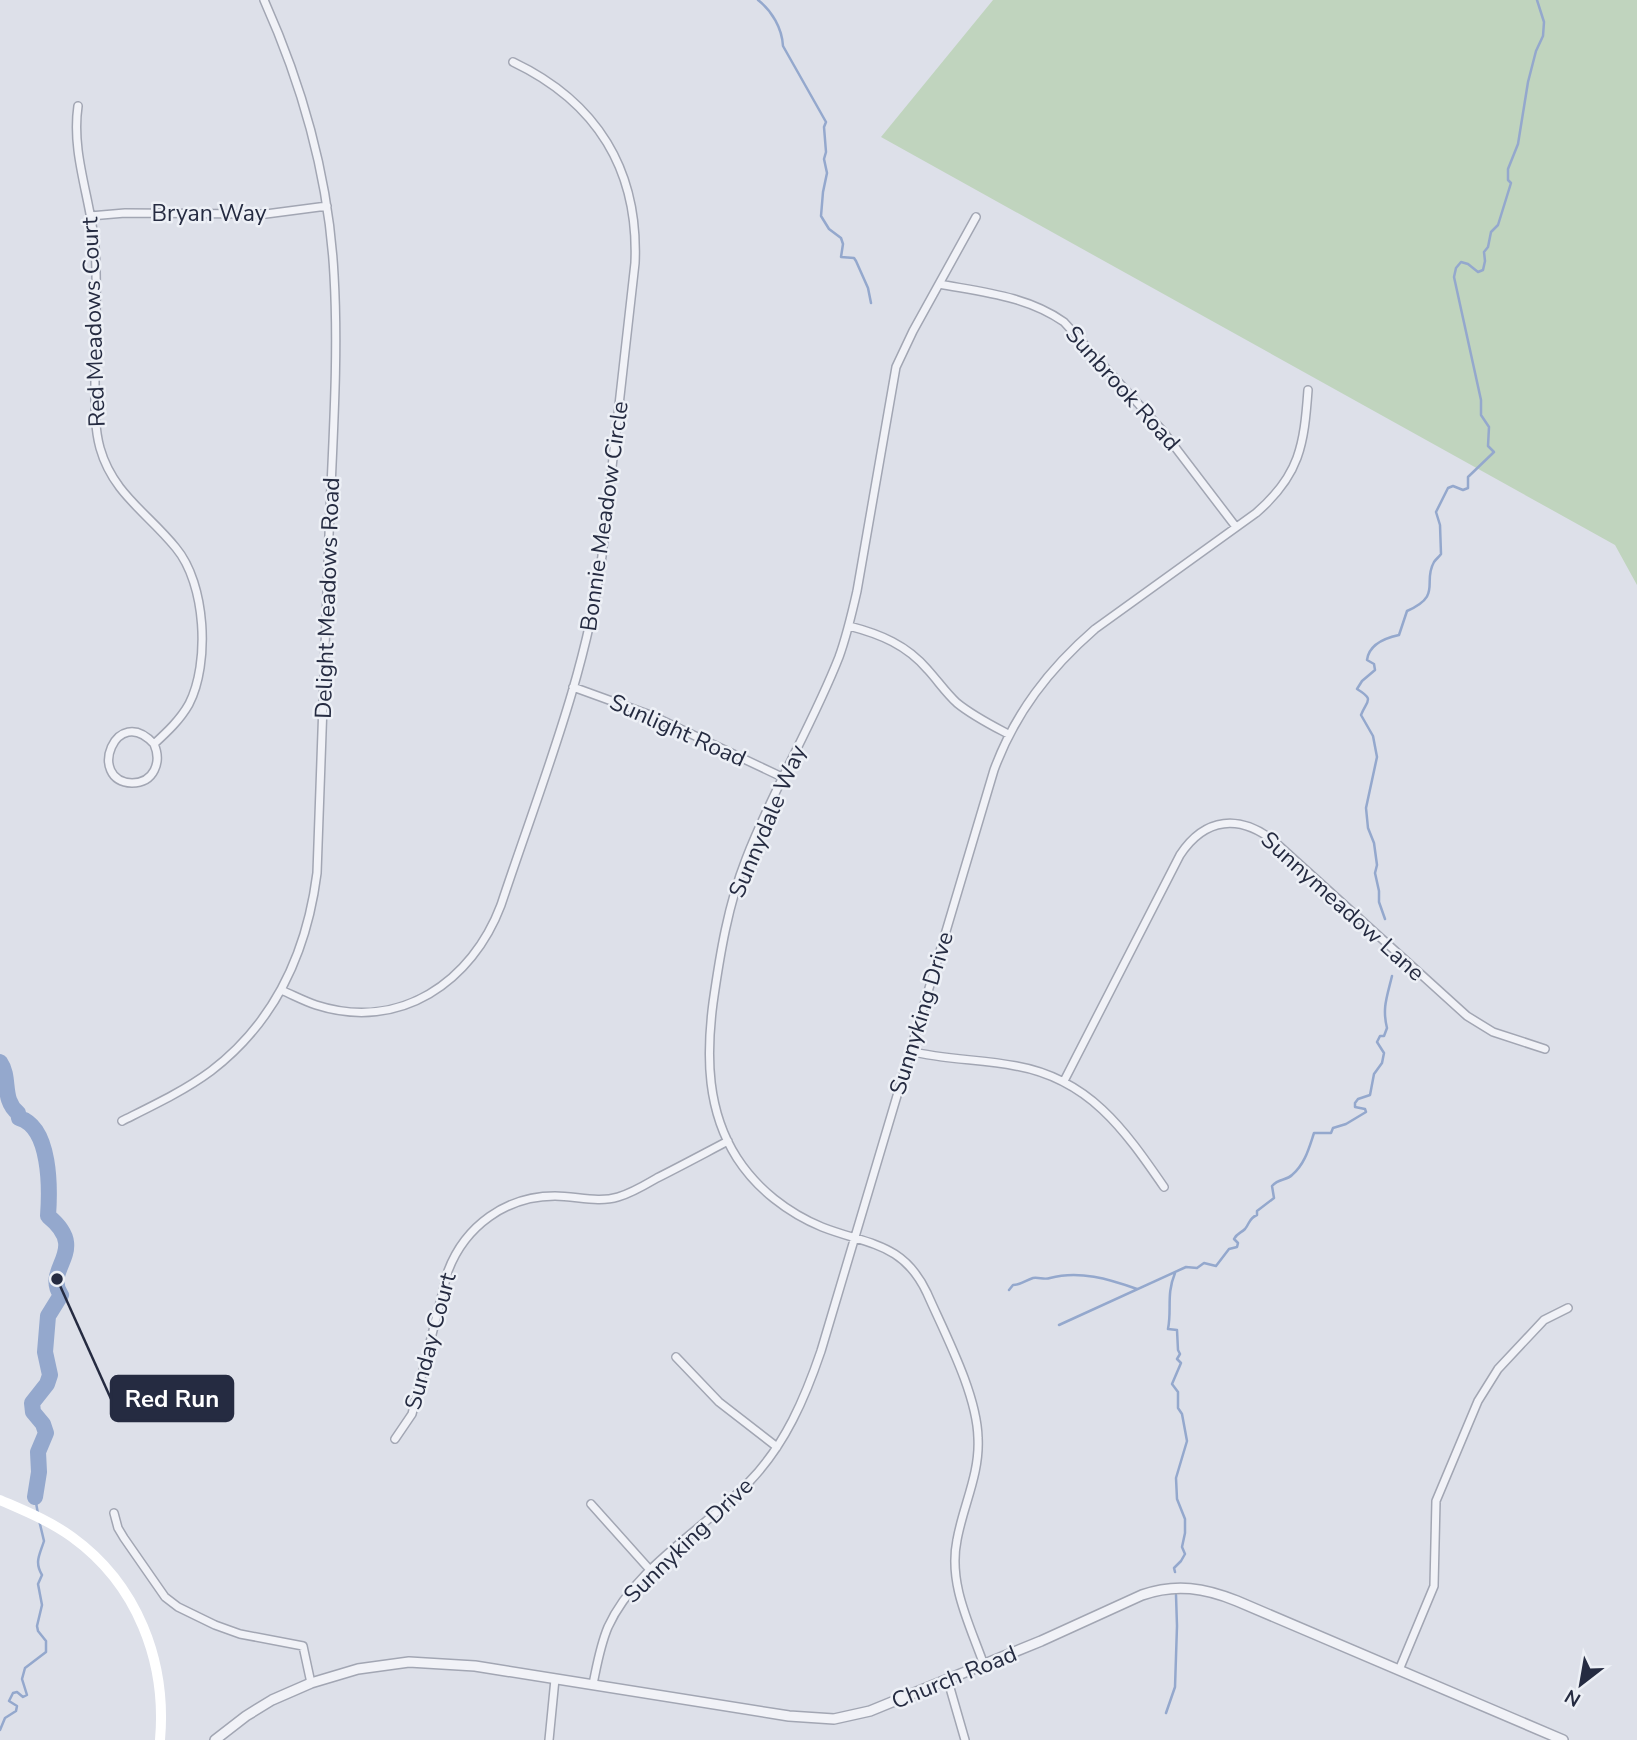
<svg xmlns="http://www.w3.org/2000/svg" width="1637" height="1740" viewBox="0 0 1637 1740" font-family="'Nunito Sans',sans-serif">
<rect width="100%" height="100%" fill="#dde0e9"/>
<path fill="#c0d4be" d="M 993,0 L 1637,0 L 1637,585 L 1615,545 L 881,137 Z"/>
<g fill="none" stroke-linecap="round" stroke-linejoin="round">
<path stroke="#94a8cd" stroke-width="2.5" d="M 758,0 C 772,11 782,28 783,46 L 826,122 L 824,127 L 826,152 L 824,159 L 827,173 L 823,192 L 821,216 L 829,229 L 841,238 L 843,244 L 841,257 L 854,258 L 856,261 L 868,288 L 871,303
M 1385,919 L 1379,902 L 1379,891 L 1375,873 L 1377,865 L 1374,843 L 1368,828 L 1366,808 L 1377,757 L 1373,736 L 1361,715 C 1367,700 1375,700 1357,689 L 1362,681 L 1375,670 L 1374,664 L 1367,660 C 1369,644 1385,638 1399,635 L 1407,611 C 1443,595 1422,583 1434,562 C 1436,559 1439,557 1441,554 L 1440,525 L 1436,512 L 1448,488 L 1453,486 L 1463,490 L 1468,488 L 1468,477 L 1494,452 L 1488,446 L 1489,427 L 1481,415 L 1481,400 L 1454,277 L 1456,268 L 1461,262 L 1468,264 L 1478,272 L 1483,270 L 1485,261 L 1484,252 L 1488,247 L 1491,232 L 1498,225 L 1511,183 L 1508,180 L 1508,169 L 1518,144 L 1528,82 L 1536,51 L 1543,36 L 1544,22 L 1537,0
M 1175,1273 C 1166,1295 1172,1309 1168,1329 L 1177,1330 L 1178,1350 L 1180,1354 L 1177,1359 L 1181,1363 L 1172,1384 L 1178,1392 L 1178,1408 L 1182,1414 L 1187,1441 L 1176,1478 L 1177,1499 L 1185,1519 L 1185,1533 L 1182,1547 L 1185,1554 L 1181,1561 L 1174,1568 L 1175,1572
M 1009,1290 L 1013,1285 C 1021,1285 1026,1280 1033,1278 C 1039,1277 1044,1280 1050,1278 C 1079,1270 1109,1279 1137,1289
M 1059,1325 L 1186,1267 L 1197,1268 L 1204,1263 L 1216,1266 L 1229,1249 L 1237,1247 L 1238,1243 L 1234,1239 C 1237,1233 1241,1233 1245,1229 C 1250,1223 1249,1218 1257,1215 L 1257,1211 L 1274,1198 L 1272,1186 C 1279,1178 1286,1181 1292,1175 C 1305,1164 1309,1148 1314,1133 L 1331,1133 L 1333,1128 L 1346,1124 L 1366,1112 L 1365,1109 L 1355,1107 L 1355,1103 L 1358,1099 L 1370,1095 L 1374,1074 L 1382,1063 L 1384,1053 L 1377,1042 L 1380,1036 L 1384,1036 L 1387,1028 C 1382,1008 1387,997 1392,976
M 35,1497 L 38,1514
M 1166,1713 L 1175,1687 L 1177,1626 L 1176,1595
M 0,1730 L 5,1718 L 16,1711 L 17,1706 L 9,1701 L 13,1693 L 17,1692 L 23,1697 L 27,1695 L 22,1679 L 25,1668 L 46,1652 L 46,1641 L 38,1631 L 37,1626 L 42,1605 L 38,1584 L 42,1575 C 34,1562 40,1554 44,1541 L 39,1520"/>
<path stroke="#94a8cd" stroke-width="16" d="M 0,1062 C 11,1078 1,1099 18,1113 L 19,1118 C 51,1127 50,1189 48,1216 C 91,1251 42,1268 61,1295 L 48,1316 L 45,1352 L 50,1375 L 47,1384 L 32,1403 L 33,1412 L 43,1424 L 46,1433 L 38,1452 L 39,1472 L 35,1497"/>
<g stroke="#a2a6b3" stroke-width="10">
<path id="minor" d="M 78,106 C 71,154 91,199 95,247 C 98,291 95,336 95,379 C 95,402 94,426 100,448 C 113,494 148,513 176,548 C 206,584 210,663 189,704 C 180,720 167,732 154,744 C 162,762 154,783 132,783 C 86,781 116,702 154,744
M 90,216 L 125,213 L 266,214 L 327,206
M 976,217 L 913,331 L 896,367 L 857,591 C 852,613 847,635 839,657 C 812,726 773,789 746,859 C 728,905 720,954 713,1003 C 706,1057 707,1111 737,1158 C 757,1189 788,1213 822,1227 C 868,1245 903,1242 927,1293 C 945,1334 977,1394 978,1438 C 980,1474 963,1506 957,1540 C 948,1584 970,1625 984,1665
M 939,284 C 982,292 1027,296 1064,322 L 1162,430 L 1236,527
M 849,626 C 880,634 907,645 928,670 C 938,681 946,693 957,703 C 973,716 991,725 1008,734
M 573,687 L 653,716 L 782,777
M 281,990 C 293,995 304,1001 316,1005 C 400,1032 472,982 501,905 C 539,790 586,676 602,556 L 635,263 C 639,170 597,102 513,62
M 910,1051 C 945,1060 980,1059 1016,1066 C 1089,1079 1124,1129 1164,1187
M 1064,1081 L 1180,855 C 1205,817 1240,814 1275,842 L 1467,1016 L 1493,1032 L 1545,1049
M 122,1121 C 152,1106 184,1091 211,1071 C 275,1022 307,951 317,873 C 322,760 325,647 329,535 C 332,449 339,361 334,275 C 329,180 303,87 264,0
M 676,1357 L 719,1402 L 777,1447
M 395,1439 L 412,1414 L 448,1271 C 465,1226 506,1196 555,1196 C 576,1196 598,1203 618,1197 C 632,1193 645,1185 657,1178 C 681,1166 705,1153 728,1141
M 591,1504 L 651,1571
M 114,1513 L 118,1528 L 124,1538 L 165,1597 L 178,1607 L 215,1625 L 240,1634 L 303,1646 L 311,1683
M 1399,1670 L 1434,1586 L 1436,1501 L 1478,1401 L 1498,1369 L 1544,1320 L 1568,1308
M 948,1681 L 965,1740
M 593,1684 C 597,1665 600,1646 608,1627 C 635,1567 705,1529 749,1482 C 785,1445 805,1398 821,1351 L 994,770 C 1015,713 1049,669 1095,629 L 1256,513 C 1300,475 1304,445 1308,390
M 549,1740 L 555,1679"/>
</g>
<g stroke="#a2a6b3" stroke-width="12">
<path id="tertiary" d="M 215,1740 L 246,1716 L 272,1700 L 311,1683 L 358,1669 L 409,1662 L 475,1666 L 789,1716 L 834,1719 L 870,1711 L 1041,1641 L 1142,1595 C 1176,1583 1205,1588 1237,1601 L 1563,1740"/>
</g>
<use href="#minor" stroke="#f1f2f7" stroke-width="7"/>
<use href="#tertiary" stroke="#f1f2f7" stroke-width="9"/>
<path stroke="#fff" stroke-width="10" d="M 0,1500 C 25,1511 50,1521 72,1537 C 137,1584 167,1661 160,1740"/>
</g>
<g text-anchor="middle" stroke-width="5" stroke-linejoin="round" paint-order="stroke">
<g font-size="23" fill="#252b41" stroke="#edf0f6">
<text x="209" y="221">Bryan Way</text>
<text transform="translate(93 322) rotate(-92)" y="8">Red Meadows Court</text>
<text transform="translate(1123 388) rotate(48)" y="8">Sunbrook Road</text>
<text transform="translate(604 516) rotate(-82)" y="8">Bonnie Meadow Circle</text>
<text transform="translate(327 598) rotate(-88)" y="8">Delight Meadows Road</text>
<text transform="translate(678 730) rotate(24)" y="8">Sunlight Road</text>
<text transform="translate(767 821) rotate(-67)" y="8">Sunnydale Way</text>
<text transform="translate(1343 906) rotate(42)" y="8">Sunnymeadow Lane</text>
<text transform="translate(921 1013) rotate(-73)" y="8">Sunnyking Drive</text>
<text transform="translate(430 1341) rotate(-75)" y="8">Sunday Court</text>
<text transform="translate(688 1540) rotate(-44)" y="8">Sunnyking Drive</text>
<text transform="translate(954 1677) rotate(-22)" y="8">Church Road</text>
</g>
</g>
<path fill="none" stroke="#252b41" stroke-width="2.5" d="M57 1279L111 1399"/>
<circle fill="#252b41" stroke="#edf0f6" stroke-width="2.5" cx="57" cy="1279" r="7"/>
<rect fill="#252b41" stroke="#252b41" stroke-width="2.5" x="111" y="1376" width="122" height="45" rx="7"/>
<g font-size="24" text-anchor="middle" font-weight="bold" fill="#fff">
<text x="172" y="1407">Red Run</text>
</g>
<g transform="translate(1581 1684) rotate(211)" stroke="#edf0f6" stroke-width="5" paint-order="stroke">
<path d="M0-5L12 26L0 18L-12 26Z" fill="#252b41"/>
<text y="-10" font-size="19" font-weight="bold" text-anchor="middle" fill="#252b41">N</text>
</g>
</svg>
